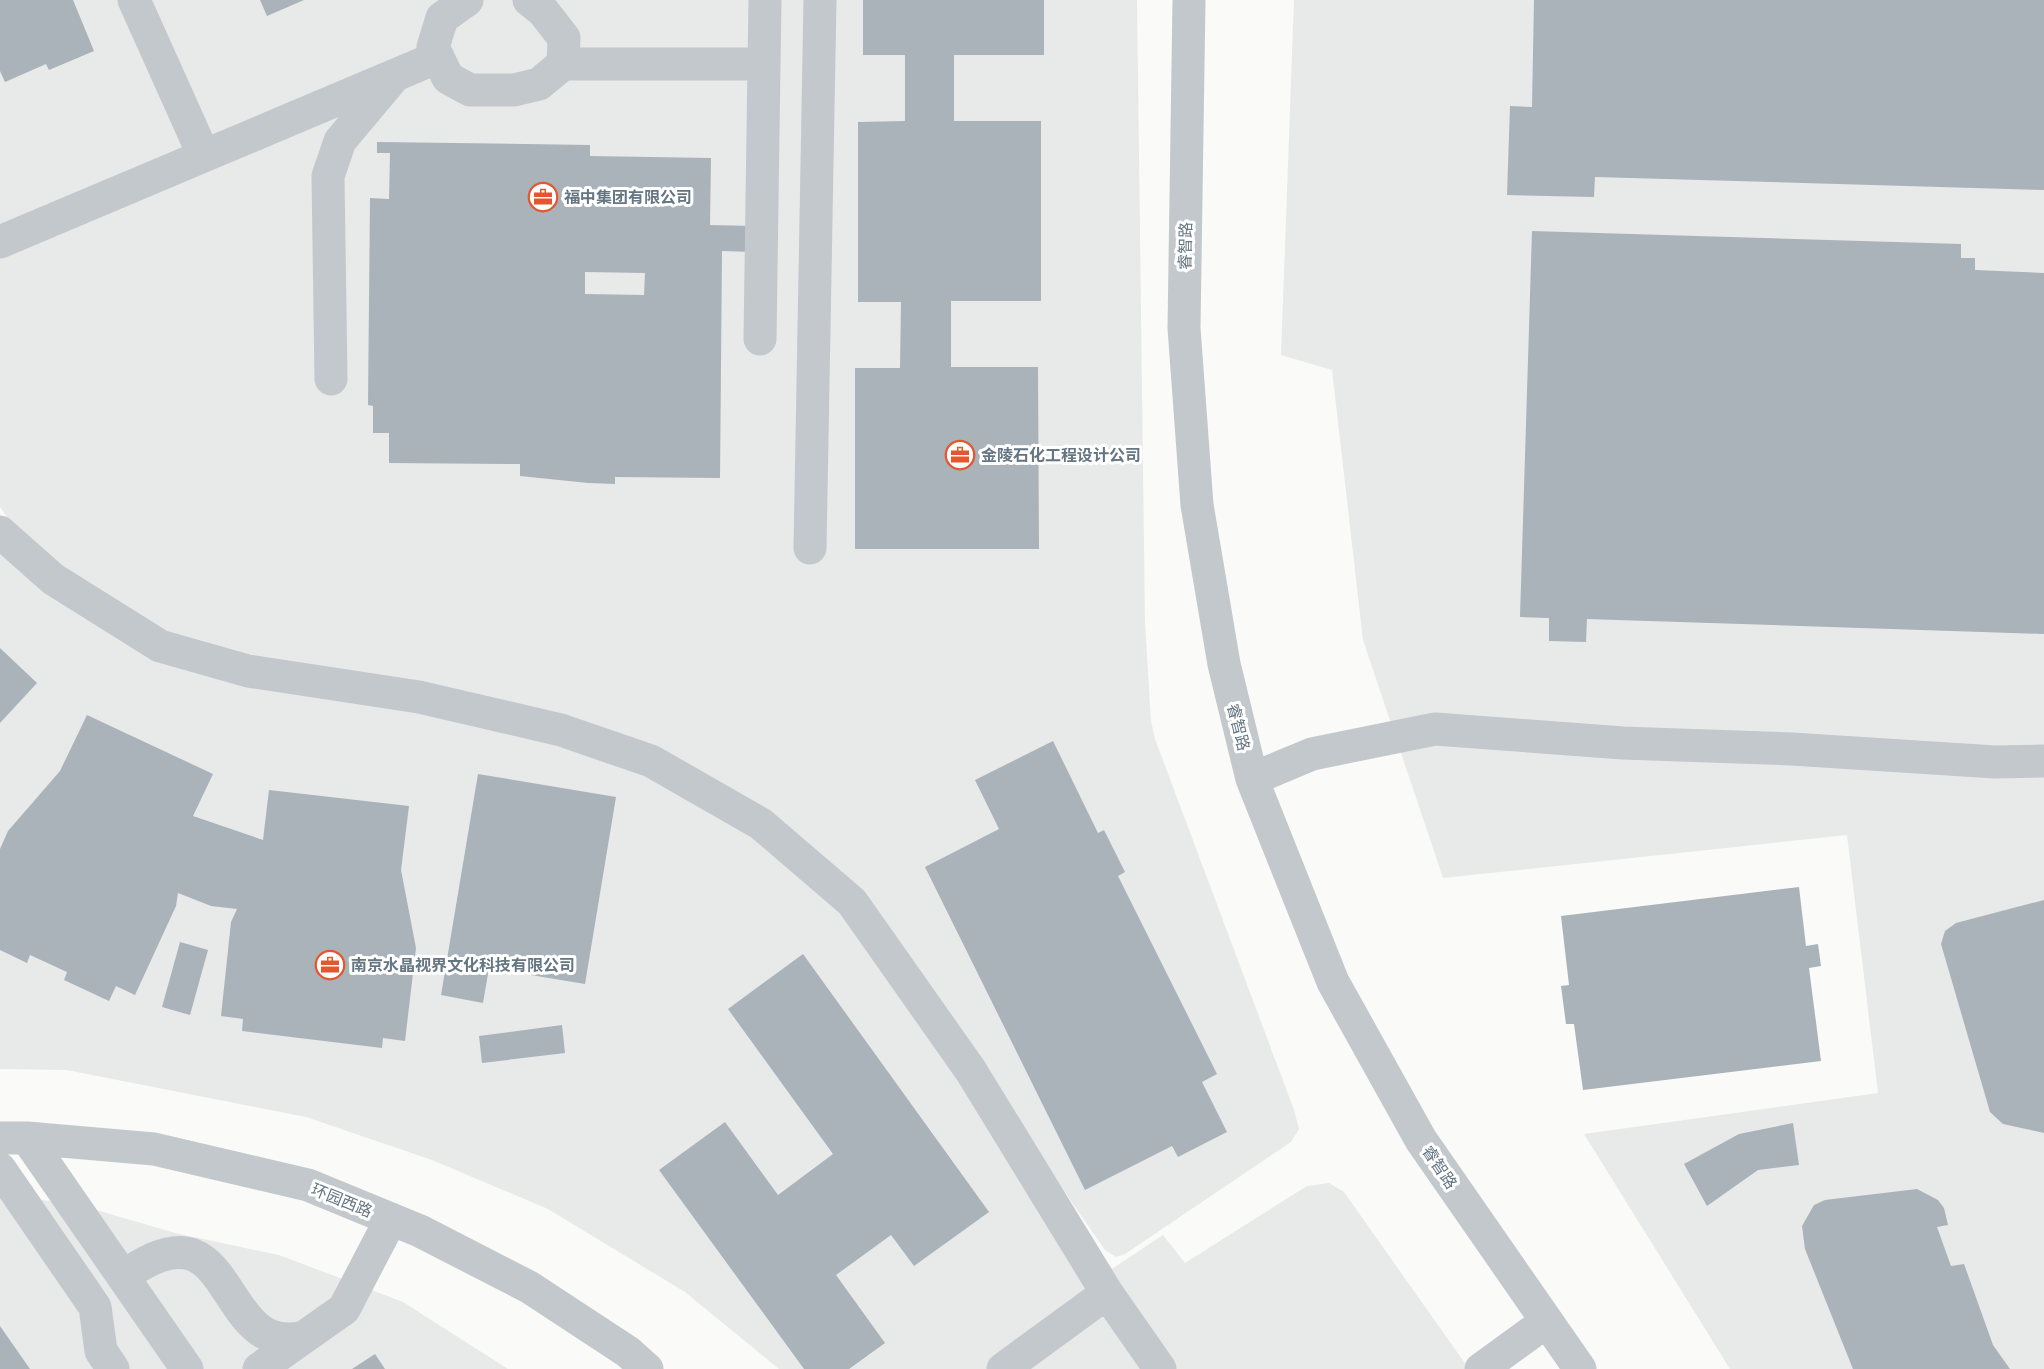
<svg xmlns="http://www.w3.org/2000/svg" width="2044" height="1369" viewBox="0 0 2044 1369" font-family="'DejaVu Sans','Noto Sans SC',sans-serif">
<rect width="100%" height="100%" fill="#fafaf8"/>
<path fill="#e8e9e9" d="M 0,0 L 1137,0 L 1145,623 L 1151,721 L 1155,739 L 1294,1110 L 1299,1129 L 1291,1142 L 1125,1254 L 1116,1257 L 1105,1250 L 862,900 L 717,781 L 237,656 L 170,635 L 68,571 L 9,520 L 0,507 Z
M 1294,0 L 2044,0 L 2044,1369 L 1730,1369 L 1584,1134 L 1878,1093 L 1847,835 L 1443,878 L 1363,640 L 1332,370 L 1281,355 Z
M 0,519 L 25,545 L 174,639 L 571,727 L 858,900 L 1112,1269 L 1163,1235 L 1185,1263 L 1307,1186 L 1329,1183 L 1344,1192 L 1469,1369 L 779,1369 L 685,1292 L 548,1209 L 432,1160 L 306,1117 L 67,1070 L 0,1069 Z
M 0,1195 L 76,1204 L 175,1233 L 279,1255 L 403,1302 L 508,1369 L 0,1369 Z"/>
<path fill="#aab3b9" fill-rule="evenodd" d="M 0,0 L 73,0 L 94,51 L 49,70 L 46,64 L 5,82 L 0,71 Z
M 260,0 L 304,0 L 267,16 Z
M 863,0 L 1044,0 L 1044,55 L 954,55 L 954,121 L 1041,121 L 1041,301 L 951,301 L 951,367 L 1038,367 L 1039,549 L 855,549 L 855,368 L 900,368 L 901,302 L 858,302 L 858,122 L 905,121 L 905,55 L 863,55 Z
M 1534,0 L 2044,0 L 2044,190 L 1595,177 L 1594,197 L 1507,195 L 1510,106 L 1532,107 Z
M 377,142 L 590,145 L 590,156 L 711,158 L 710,225 L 754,226 L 753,252 L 722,251 L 720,478 L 615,477 L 615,484 L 588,483 L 520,476 L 520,464 L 389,463 L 389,433 L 373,433 L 373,406 L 368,405 L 370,198 L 389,199 L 390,153 L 377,153 ZM 585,272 L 645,273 L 644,295 L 585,294 Z
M 1532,231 L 1961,244 L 1961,258 L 1975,258 L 1975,270 L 2044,273 L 2044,634 L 1587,619 L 1586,642 L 1549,641 L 1549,618 L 1520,617 Z
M 0,648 L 37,683 L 0,723 Z
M 87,715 L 213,774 L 193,816 L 263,840 L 269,790 L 409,806 L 401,870 L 416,948 L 405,1041 L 383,1038 L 382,1048 L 242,1031 L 243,1019 L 221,1016 L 231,922 L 237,909 L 211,906 L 178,893 L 176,906 L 135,995 L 116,986 L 109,1001 L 64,980 L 67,972 L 30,955 L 27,963 L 0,950 L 0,849 L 8,831 L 60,771 Z
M 1053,741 L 1098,833 L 1104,830 L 1125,872 L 1118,876 L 1217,1074 L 1202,1082 L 1227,1132 L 1178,1157 L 1172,1146 L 1085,1190 L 925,867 L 999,829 L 975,780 Z
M 478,774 L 616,797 L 585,984 L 489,968 L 483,1003 L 441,995 Z
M 1799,887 L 1806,946 L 1818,944 L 1821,966 L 1809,968 L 1821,1061 L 1583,1090 L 1574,1024 L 1566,1024 L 1561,986 L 1569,985 L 1561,916 Z
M 2044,900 L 2044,1133 L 2003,1124 L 1990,1112 L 1941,944 L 1945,931 L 1956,923 Z
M 180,942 L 208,950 L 190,1015 L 162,1007 Z
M 803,954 L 989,1212 L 914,1266 L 891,1235 L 836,1275 L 885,1343 L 849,1369 L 804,1369 L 659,1170 L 725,1122 L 778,1195 L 833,1154 L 728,1009 Z
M 562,1025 L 565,1053 L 482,1063 L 479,1036 Z
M 1793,1123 L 1799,1165 L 1758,1170 L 1707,1206 L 1684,1164 L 1739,1134 Z
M 1917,1189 L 1938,1200 L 1944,1208 L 1948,1225 L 1937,1227 L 1951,1266 L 1964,1264 L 1993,1345 L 2010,1369 L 1853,1369 L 1805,1249 L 1802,1226 L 1814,1205 L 1825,1200 Z
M 0,1326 L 30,1369 L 0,1369 Z
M 375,1354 L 385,1369 L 352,1369 Z"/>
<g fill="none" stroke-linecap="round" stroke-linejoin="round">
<path stroke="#c3c8cc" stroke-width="33" d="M 134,0 L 204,156
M 467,0 L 442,18 L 433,47 L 448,78 L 470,90 L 514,90 L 539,84 L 563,64 L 564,38 L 543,11 L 529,0
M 1189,0 L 1184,328 L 1197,505 L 1224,664 L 1252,779 L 1333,982 L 1421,1140 L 1580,1369
M 563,64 L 764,64 L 760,339
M 764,64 L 765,0
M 0,242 L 438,57
M 331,379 L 328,176 L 340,141 L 392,79
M 0,532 L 53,579 L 160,646 L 248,671 L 419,697 L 561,730 L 651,761 L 761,824 L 852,902 L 971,1071 L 1107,1293 L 1160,1369
M 810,548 L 820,0
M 1252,779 L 1312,754 L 1435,729 L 1623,743 L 1792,749 L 1995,762 L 2044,761
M 0,1138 L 27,1138 L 154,1149 L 308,1185 L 420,1231 L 529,1287 L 628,1352 L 647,1369
M 27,1138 L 187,1369
M 0,1169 L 95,1307 L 101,1351 L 113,1369
M 123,1277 C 239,1191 214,1360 304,1337
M 259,1369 L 344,1309 L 391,1219
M 1003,1369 L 1107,1293
M 1481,1369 L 1546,1322"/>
</g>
<defs>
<g id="office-ring" transform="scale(1.5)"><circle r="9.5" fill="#fff" stroke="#e4572e" stroke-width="1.5"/><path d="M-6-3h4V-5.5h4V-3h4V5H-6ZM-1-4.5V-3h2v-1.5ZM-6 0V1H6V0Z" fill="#e4572e"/></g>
</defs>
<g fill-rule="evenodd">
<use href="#office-ring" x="543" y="197"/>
<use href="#office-ring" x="960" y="455"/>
<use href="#office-ring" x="330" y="965"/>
</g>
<g text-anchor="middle" stroke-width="6" stroke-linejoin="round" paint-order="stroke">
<g font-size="16" font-weight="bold" fill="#657683" stroke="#fff" text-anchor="start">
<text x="564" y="203">福中集团有限公司</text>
<text x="981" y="461">金陵石化工程设计公司</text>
<text x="351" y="971">南京水晶视界文化科技有限公司</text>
</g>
<g font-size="16" fill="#657683" stroke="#fff">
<text transform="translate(1185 246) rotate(-89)" y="6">睿智路</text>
<text transform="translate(1239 727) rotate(76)" y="6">睿智路</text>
<text transform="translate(1440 1167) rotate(56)" y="6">睿智路</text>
<text transform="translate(342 1200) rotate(22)" y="6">环园西路</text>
</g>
</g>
</svg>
